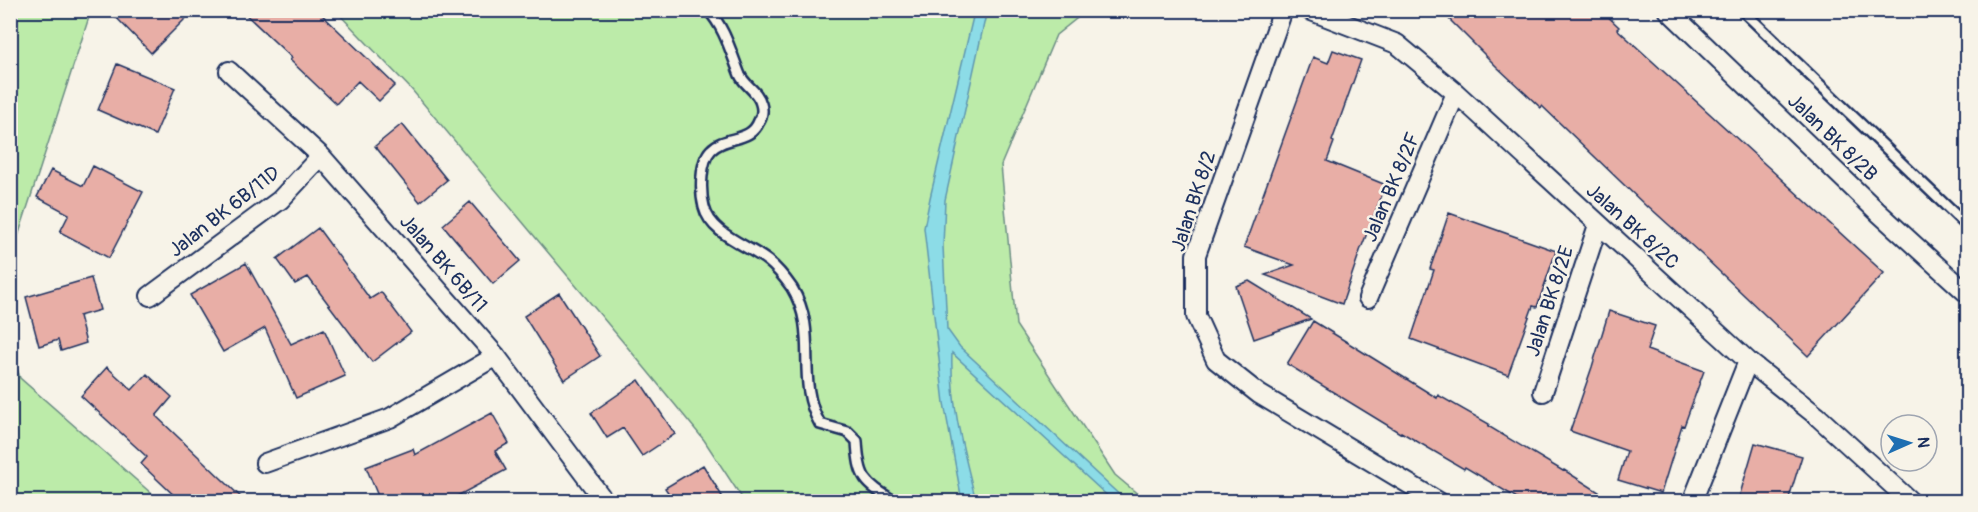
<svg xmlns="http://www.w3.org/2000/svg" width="1978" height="512" viewBox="0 0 1978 512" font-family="Pangolin,sans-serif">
<rect width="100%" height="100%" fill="#f7f3e8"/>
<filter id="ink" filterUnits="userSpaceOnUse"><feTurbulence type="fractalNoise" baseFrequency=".0167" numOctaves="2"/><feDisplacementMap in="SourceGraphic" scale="12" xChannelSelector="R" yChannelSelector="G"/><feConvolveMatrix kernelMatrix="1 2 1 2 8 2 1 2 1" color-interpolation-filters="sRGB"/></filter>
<g filter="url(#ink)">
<path fill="#bceba9" stroke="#6c8d84" stroke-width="1.5" d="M 11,10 L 91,11 L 11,258 L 10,11 Z
M 336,11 L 1086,11 L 1056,35 L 1001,165 L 1016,325 L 1115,475 L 1146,501 L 744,501 L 704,440 L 644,367 L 412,90 Z
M 11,349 L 20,378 L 160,501 L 11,501 Z"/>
<path fill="#8cdce7" stroke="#5f97b0" stroke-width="1.5" d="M 972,11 L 985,11 L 985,19 L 945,200 L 943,246 L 947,329 L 960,347 L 1126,501 L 1113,501 L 952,353 C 950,403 964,453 976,501 L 962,501 L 944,403 L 924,228 L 930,198 L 973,17 Z"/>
<path fill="#e8aea6" stroke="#1b2f5e" stroke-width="1.5" d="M 109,10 L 194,10 L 151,53 Z
M 241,10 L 317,10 L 395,85 L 379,101 L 358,81 L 336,104 L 290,60 L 292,58 Z
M 1440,10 L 1601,10 L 1619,27 L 1617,29 L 1884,273 L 1808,356 L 1701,254 L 1648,206 L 1647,207 L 1542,106 L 1541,108 L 1497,67 Z
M 1333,50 L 1361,60 L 1332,141 L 1334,142 L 1327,161 L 1386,185 L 1360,251 L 1342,304 L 1265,275 L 1294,265 L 1244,247 L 1313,57 L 1328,63 Z
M 117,64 L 175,88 L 155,135 L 98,110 Z
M 402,124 L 447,180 L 420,202 L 375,146 Z
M 93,166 L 143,192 L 109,258 L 60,232 L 69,214 L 37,197 L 51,170 L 83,186 Z
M 470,202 L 520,261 L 493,284 L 443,225 Z
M 1449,213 L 1556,251 L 1537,307 L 1533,306 L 1508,375 L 1411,339 L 1434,270 L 1430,269 Z
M 318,228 L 370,299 L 381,292 L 411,332 L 372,362 L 308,277 L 295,284 L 277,259 Z
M 246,263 L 291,344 L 324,329 L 345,376 L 296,398 L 265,328 L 223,352 L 190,295 Z
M 91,278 L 100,310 L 79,316 L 86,343 L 61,351 L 58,340 L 39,346 L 26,297 Z
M 1249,281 L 1311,319 L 1254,339 L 1236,286 Z
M 559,293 L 600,356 L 564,380 L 524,316 Z
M 1609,311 L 1655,326 L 1647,350 L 1704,371 L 1684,426 L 1682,425 L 1661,493 L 1618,480 L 1627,451 L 1570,431 L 1592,367 Z
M 1313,321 L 1437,398 L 1438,395 L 1489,424 L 1488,426 L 1563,471 L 1564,470 L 1613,501 L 1522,501 L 1465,467 L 1464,469 L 1401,432 L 1400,433 L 1287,364 Z
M 107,367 L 132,390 L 147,374 L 172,397 L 156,416 L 245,501 L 180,501 L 141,464 L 147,457 L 81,396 Z
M 639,380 L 675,434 L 642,456 L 623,428 L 607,438 L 591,413 Z
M 492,413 L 509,443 L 495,451 L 506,470 L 448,501 L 380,501 L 366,467 L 413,449 L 415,455 Z
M 1755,443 L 1802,456 L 1788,501 L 1738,501 Z
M 703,465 L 725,501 L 674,501 L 665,488 Z"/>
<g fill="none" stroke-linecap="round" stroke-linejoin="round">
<g stroke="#1b2f5e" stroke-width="14">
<path id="lane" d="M 708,10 C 725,28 731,53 740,75 C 745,86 758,91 761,104 C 763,110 762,116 759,121 C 751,143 725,135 711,150 C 700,161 700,192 704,207 C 711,235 748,245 768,261 C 778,269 785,278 792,288 C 820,334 794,378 820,424 L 848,432 L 857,441 C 859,479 864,482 895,502
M 1742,10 L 1965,224 L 1968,221"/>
</g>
<g stroke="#1b2f5e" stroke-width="22">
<path id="street" d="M 1283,10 L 1196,255 L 1196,316 L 1216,360 L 1259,394 L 1439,502
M 1309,10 L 1397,44 L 1456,93 L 1748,361 L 1817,416 L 1911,502
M 1668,10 L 1879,213 L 1968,294
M 229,71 L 321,156 L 496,356 L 605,502
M 150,296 L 280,200 L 321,156
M 1368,298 L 1456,93
M 1543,392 L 1598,225
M 265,463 L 390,418 L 496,356
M 1692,502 L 1748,361"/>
</g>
<use href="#lane" stroke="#f7f3e8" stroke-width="9"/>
<use href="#street" stroke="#f7f3e8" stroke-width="18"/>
</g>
</g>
<g text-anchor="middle" stroke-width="5" stroke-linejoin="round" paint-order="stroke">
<g font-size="20" fill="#1b2f5e" stroke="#f7f3e8">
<text transform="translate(1833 137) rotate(44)" y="7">Jalan BK 8/2B</text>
<text transform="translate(1391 187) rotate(-67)" y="7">Jalan BK 8/2F</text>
<text transform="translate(1193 201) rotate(-72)" y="7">Jalan BK 8/2</text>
<text transform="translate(224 211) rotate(-38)" y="7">Jalan BK 6B/11D</text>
<text transform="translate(1633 226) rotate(42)" y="7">Jalan BK 8/2C</text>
<text transform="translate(444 263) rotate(49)" y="7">Jalan BK 6B/11</text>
<text transform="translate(1549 301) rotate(-72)" y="7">Jalan BK 8/2E</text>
</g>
</g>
<rect width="1978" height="512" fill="none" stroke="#f7f3e8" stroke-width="36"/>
<rect x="18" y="18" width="1942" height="476" fill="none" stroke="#1b2f5e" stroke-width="2" filter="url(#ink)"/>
<g transform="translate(1909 443) rotate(87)"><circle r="28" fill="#f7f3e8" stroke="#9fa5b1" stroke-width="1.5"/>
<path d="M0-4.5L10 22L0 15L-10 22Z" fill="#1f6fb2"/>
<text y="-9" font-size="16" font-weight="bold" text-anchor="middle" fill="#1b2f5e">N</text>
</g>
</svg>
